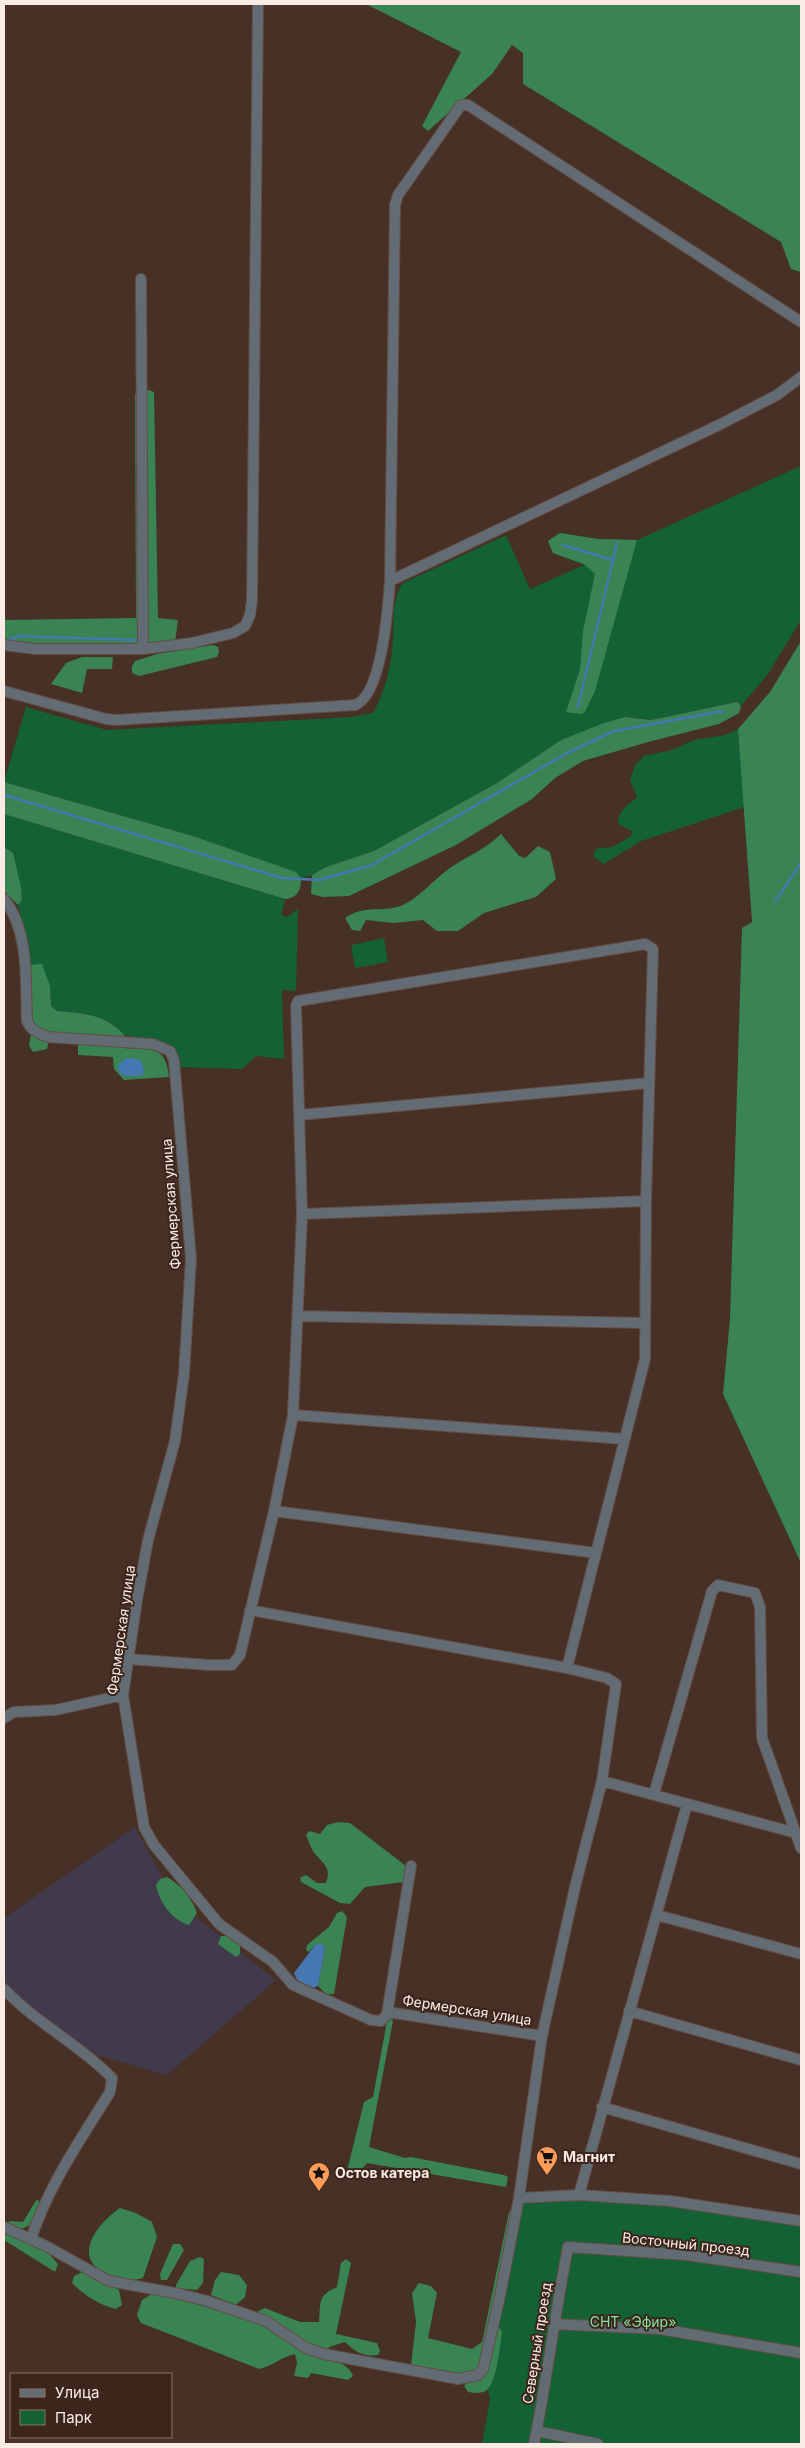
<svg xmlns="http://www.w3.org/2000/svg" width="805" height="2448" viewBox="0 0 805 2448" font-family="Inter,sans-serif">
<rect width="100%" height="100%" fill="#473025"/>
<path fill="#403a4c" d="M 135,1827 L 161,1875 L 192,1914 L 276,1980 L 167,2075 L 97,2055 L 49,2025 L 19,1998 L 4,1981 L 4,1918 Z"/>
<path fill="#136134" d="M 801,466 L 801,620 L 768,674 L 741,706 L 737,702 L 651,720 L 625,717 L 561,740 L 497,783 L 374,851 L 326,867 L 312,875 L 301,878 L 295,872 L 193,836 L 4,782 L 26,707 L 107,730 L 352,717 L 373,713 C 383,696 390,671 392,650 C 395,629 390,600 403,583 L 506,535 L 530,589 L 584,565 L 553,553 L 548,541 L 560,533 L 598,539 L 637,540 Z
M 738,729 L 745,807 L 641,841 L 604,864 L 594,857 L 594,852 L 598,848 L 613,847 L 631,836 L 632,831 L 618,824 C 617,811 628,805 637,797 L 630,780 L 635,765 L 644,756 L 672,750 L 694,740 L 725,735 Z
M 4,814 L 285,899 L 281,915 L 287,917 L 298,909 L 296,991 L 282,990 L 284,1059 L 256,1056 L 242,1069 L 177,1067 L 153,1040 L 124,1035 C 106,1014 82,1013 57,1011 L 51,1006 L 50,986 L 30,965 L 18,905 L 22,900 L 13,853 L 4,847 Z
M 384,938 L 388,962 L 355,968 L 351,945 Z
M 519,2198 L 670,2201 L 801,2221 L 801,2444 L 482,2444 L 490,2399 L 483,2369 Z"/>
<path fill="#3a8353" d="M 366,4 L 801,4 L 801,272 L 791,269 L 781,242 L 523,84 L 523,53 L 512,45 L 492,74 L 428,131 L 422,126 L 461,52 Z
M 143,388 L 154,392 L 158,618 L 178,620 L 175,642 C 119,650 61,646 4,643 L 4,620 L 136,618 L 135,394 Z
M 560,533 L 598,539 L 637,540 L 595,691 L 585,712 L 581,714 L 566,712 L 580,669 L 583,631 L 595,574 L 584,564 L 553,553 L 548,541 Z
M 801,641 L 801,1570 L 801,1563 L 723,1394 L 730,1319 L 742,928 L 752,922 L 738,729 L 770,692 Z
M 213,645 L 218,647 L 219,652 L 217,657 L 139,676 L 132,673 L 132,667 L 135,661 L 157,654 Z
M 82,657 L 113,657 L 112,669 L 87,669 L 82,693 L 51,684 L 66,663 Z
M 737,702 L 741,706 L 739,713 L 719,724 L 648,742 L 583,761 L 555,778 L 532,799 L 456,845 L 349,896 L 323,897 L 311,894 L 312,875 L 326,867 L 374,851 L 497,783 L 561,740 L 604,723 L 625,717 L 651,720 Z
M 4,782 L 193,836 L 296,872 L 301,878 C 301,890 298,898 285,899 L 4,814 Z
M 501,834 L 519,856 L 525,858 L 538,846 L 550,852 L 556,879 L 536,897 L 484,913 L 458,931 L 437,931 L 423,920 L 394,923 L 366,920 L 360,931 L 352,930 L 345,918 C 364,905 377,912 397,907 C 415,903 434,879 450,868 C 467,856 486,849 501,834 Z
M 4,847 L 13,853 L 21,887 L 22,900 L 18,905 L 4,891 Z
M 42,964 L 50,986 L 51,1006 L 57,1011 C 82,1013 106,1014 124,1035 L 123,1048 C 150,1050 166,1044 169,1077 L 124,1080 L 114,1069 L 113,1057 L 78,1055 L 78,1036 L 50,1034 L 47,1049 L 33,1052 L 29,1046 L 33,1022 L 30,965 Z
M 338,1822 L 350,1823 L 406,1866 L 403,1882 L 365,1887 L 350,1904 L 340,1903 L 301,1882 L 300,1878 L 306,1875 L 317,1883 L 326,1883 C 331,1868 325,1865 316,1855 C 311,1850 309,1841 306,1835 L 309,1831 L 320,1834 L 327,1825 Z
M 167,1877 C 181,1885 192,1898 197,1913 L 189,1925 C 172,1920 159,1902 156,1885 L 160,1879 Z
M 342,1911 L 347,1917 L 334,1994 L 326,1994 L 318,1986 L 325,1949 L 316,1944 L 309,1952 L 306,1950 L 307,1945 L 329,1927 L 337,1913 Z
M 221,1936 L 229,1936 L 240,1945 L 240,1954 L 236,1957 L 218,1944 Z
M 390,2018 L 393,2021 L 369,2147 L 405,2158 L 411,2157 L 504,2175 L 508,2177 L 506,2187 L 367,2163 L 353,2179 L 346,2175 L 364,2102 L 373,2097 L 387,2021 Z
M 37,2199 L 40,2203 L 30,2225 L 17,2231 L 8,2223 L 10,2221 L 23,2222 Z
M 120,2208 L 136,2213 L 152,2222 L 157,2237 L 143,2278 C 133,2281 123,2279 113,2276 C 69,2262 94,2226 120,2208 Z
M 511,2210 L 514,2210 L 481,2370 L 462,2378 L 411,2366 L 416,2322 L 412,2293 L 419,2283 L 431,2286 L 437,2293 L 428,2338 L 472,2349 L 482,2342 L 509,2212 Z
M 4,2233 L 46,2251 L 58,2264 L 55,2272 L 4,2240 Z
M 173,2244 L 180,2244 L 184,2250 L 167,2280 L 161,2280 L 160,2274 Z
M 200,2257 L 204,2259 L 203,2283 L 197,2290 L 176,2288 L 176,2285 L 190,2261 Z
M 346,2259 L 351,2263 L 336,2334 L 377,2343 L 380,2351 L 378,2355 C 364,2357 355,2352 345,2342 L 329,2347 L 326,2360 C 339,2362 348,2364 353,2376 L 348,2380 L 311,2373 L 308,2378 L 294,2376 L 297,2363 L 295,2354 C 281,2357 273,2366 259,2369 L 141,2323 L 137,2315 L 142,2300 L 152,2294 L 178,2299 L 245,2318 L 265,2308 L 300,2322 L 319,2322 C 321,2302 317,2296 337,2287 L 341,2263 Z
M 84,2271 L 119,2290 L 122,2305 L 116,2309 C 99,2305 84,2295 72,2283 L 74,2276 Z
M 221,2272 L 239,2275 L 247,2285 L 245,2297 L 236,2305 L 211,2295 L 215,2280 Z
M 498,2326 L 502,2332 C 500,2345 497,2381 487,2390 C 482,2394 474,2393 468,2392 L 464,2386 L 469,2380 L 483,2375 Z"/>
<path fill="#4577b0" d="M 126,1058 L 137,1059 L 142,1062 L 144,1072 L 141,1076 L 124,1076 L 119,1072 L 118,1065 Z
M 316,1944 L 322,1944 L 325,1949 L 318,1986 L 313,1988 L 297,1980 L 294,1973 Z"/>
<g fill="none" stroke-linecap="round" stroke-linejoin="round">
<path stroke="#4577b0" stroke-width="2.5" d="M 563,545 L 612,560
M 10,639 L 19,636 L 136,640
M 578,707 L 617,543
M 4,795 L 282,878 L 319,880 L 372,865 L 567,753 L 614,731 L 723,711
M 775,902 L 801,863"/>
<g stroke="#644e44" stroke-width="12">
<path id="minor" d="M 141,279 L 143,649
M 390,581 L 721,424 L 777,395 L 801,377
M 4,645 L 35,649 L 143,649 L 192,643 L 233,633 L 245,626 L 250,615 L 252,600 L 258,4
M 4,691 L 106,719 L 116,720 L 355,705 C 382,695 388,608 390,581 L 395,205 L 398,195 L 461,105 L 468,105 L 801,322
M 4,899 C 30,932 25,981 27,1021 C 31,1031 39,1033 48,1037 L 153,1044 L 170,1051 L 174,1060 L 191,1259 L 184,1374 L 175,1441 L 148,1540 L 137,1600 L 123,1695 L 144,1827 L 154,1845 L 219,1924 L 273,1962 L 293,1985 L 371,2020 L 381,2021 L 387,2014 L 394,2013 L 542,2036
M 299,1115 L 649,1083
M 302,1214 L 646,1201
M 297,1316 L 645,1323
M 293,1415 L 625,1439
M 274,1511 L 596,1553
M 128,1659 L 209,1665 L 232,1665 L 240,1655 L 274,1511 L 293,1415 L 302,1214 L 296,1006 L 298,1001 L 645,944 L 653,949 L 646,1201 L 645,1359 L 567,1668 L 250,1610
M 4,1718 L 14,1712 L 56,1710 L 123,1695
M 602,1781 L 796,1833
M 654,1794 L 712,1591 L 718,1585 L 755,1593 L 760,1607 L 762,1738 L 801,1848
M 657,1915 L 801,1954
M 4,1989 C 36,2023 79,2044 112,2078 L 110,2092 C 81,2139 48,2186 31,2239
M 629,2011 L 801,2060
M 387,2014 L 411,1866
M 602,2107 L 801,2164
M 579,2195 L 687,1804
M 519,2198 L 542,2036 L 575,1887 L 602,1781 L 616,1684 L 607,1678 L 567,1668
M 4,2227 L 46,2246 L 109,2281 L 180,2294 L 207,2301 L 266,2321 L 306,2348 L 324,2354 L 458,2379 L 478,2375 L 483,2369 L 500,2296 L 519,2198 L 579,2195 L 670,2201 L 801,2221
M 553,2324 L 660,2329 L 801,2353
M 537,2431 L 598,2444
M 534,2444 C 547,2379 555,2313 568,2247 L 687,2255 L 801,2272"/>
</g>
<use href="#minor" stroke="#636b74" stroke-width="10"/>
</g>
<defs>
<g id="supermarket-pin" transform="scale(1.125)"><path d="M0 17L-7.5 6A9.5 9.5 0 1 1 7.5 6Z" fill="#fd9c56" stroke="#3c261b"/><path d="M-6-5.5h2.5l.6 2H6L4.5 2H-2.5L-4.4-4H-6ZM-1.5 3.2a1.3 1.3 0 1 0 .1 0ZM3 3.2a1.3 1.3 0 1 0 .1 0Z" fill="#111"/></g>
<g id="sight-pin" transform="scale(1.125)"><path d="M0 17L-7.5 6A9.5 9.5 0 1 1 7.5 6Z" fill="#fd9c56" stroke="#3c261b"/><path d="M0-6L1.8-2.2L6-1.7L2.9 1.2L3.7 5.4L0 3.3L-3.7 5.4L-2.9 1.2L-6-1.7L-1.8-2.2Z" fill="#111"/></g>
</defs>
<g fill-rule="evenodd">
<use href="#supermarket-pin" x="547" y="2157"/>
<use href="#sight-pin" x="319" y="2173"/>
</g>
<g text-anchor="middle" stroke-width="4" stroke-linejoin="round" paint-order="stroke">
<g font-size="14" fill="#faebe4" stroke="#3c261b">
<text transform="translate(171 1204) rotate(-94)" y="5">Фермерская улица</text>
<text transform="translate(121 1630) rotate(-82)" y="5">Фермерская улица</text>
<text transform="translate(467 2010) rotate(9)" y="5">Фермерская улица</text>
<text transform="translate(686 2244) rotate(6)" y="5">Восточный проезд</text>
<text transform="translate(537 2343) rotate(-81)" y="5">Северный проезд</text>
</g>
<g font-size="14" font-weight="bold" fill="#faebe4" stroke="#3c261b" text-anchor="start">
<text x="563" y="2162">Магнит</text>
<text x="335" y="2178">Остов катера</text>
</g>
<g font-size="14" fill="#80e49f" stroke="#3c261b">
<text x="633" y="2327">СНТ «Эфир»</text>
</g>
</g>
<rect width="805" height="2448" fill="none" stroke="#faebe4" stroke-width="10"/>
<rect x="10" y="2373" width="162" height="65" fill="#3c261b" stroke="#88756b"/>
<rect x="20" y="2389" width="25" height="8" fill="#636b74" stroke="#88756b"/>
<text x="55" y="2398" font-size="15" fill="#faebe4">Улица</text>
<rect x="20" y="2410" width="25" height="15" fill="#136134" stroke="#88756b"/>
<text x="55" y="2423" font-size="15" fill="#faebe4">Парк</text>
</svg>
